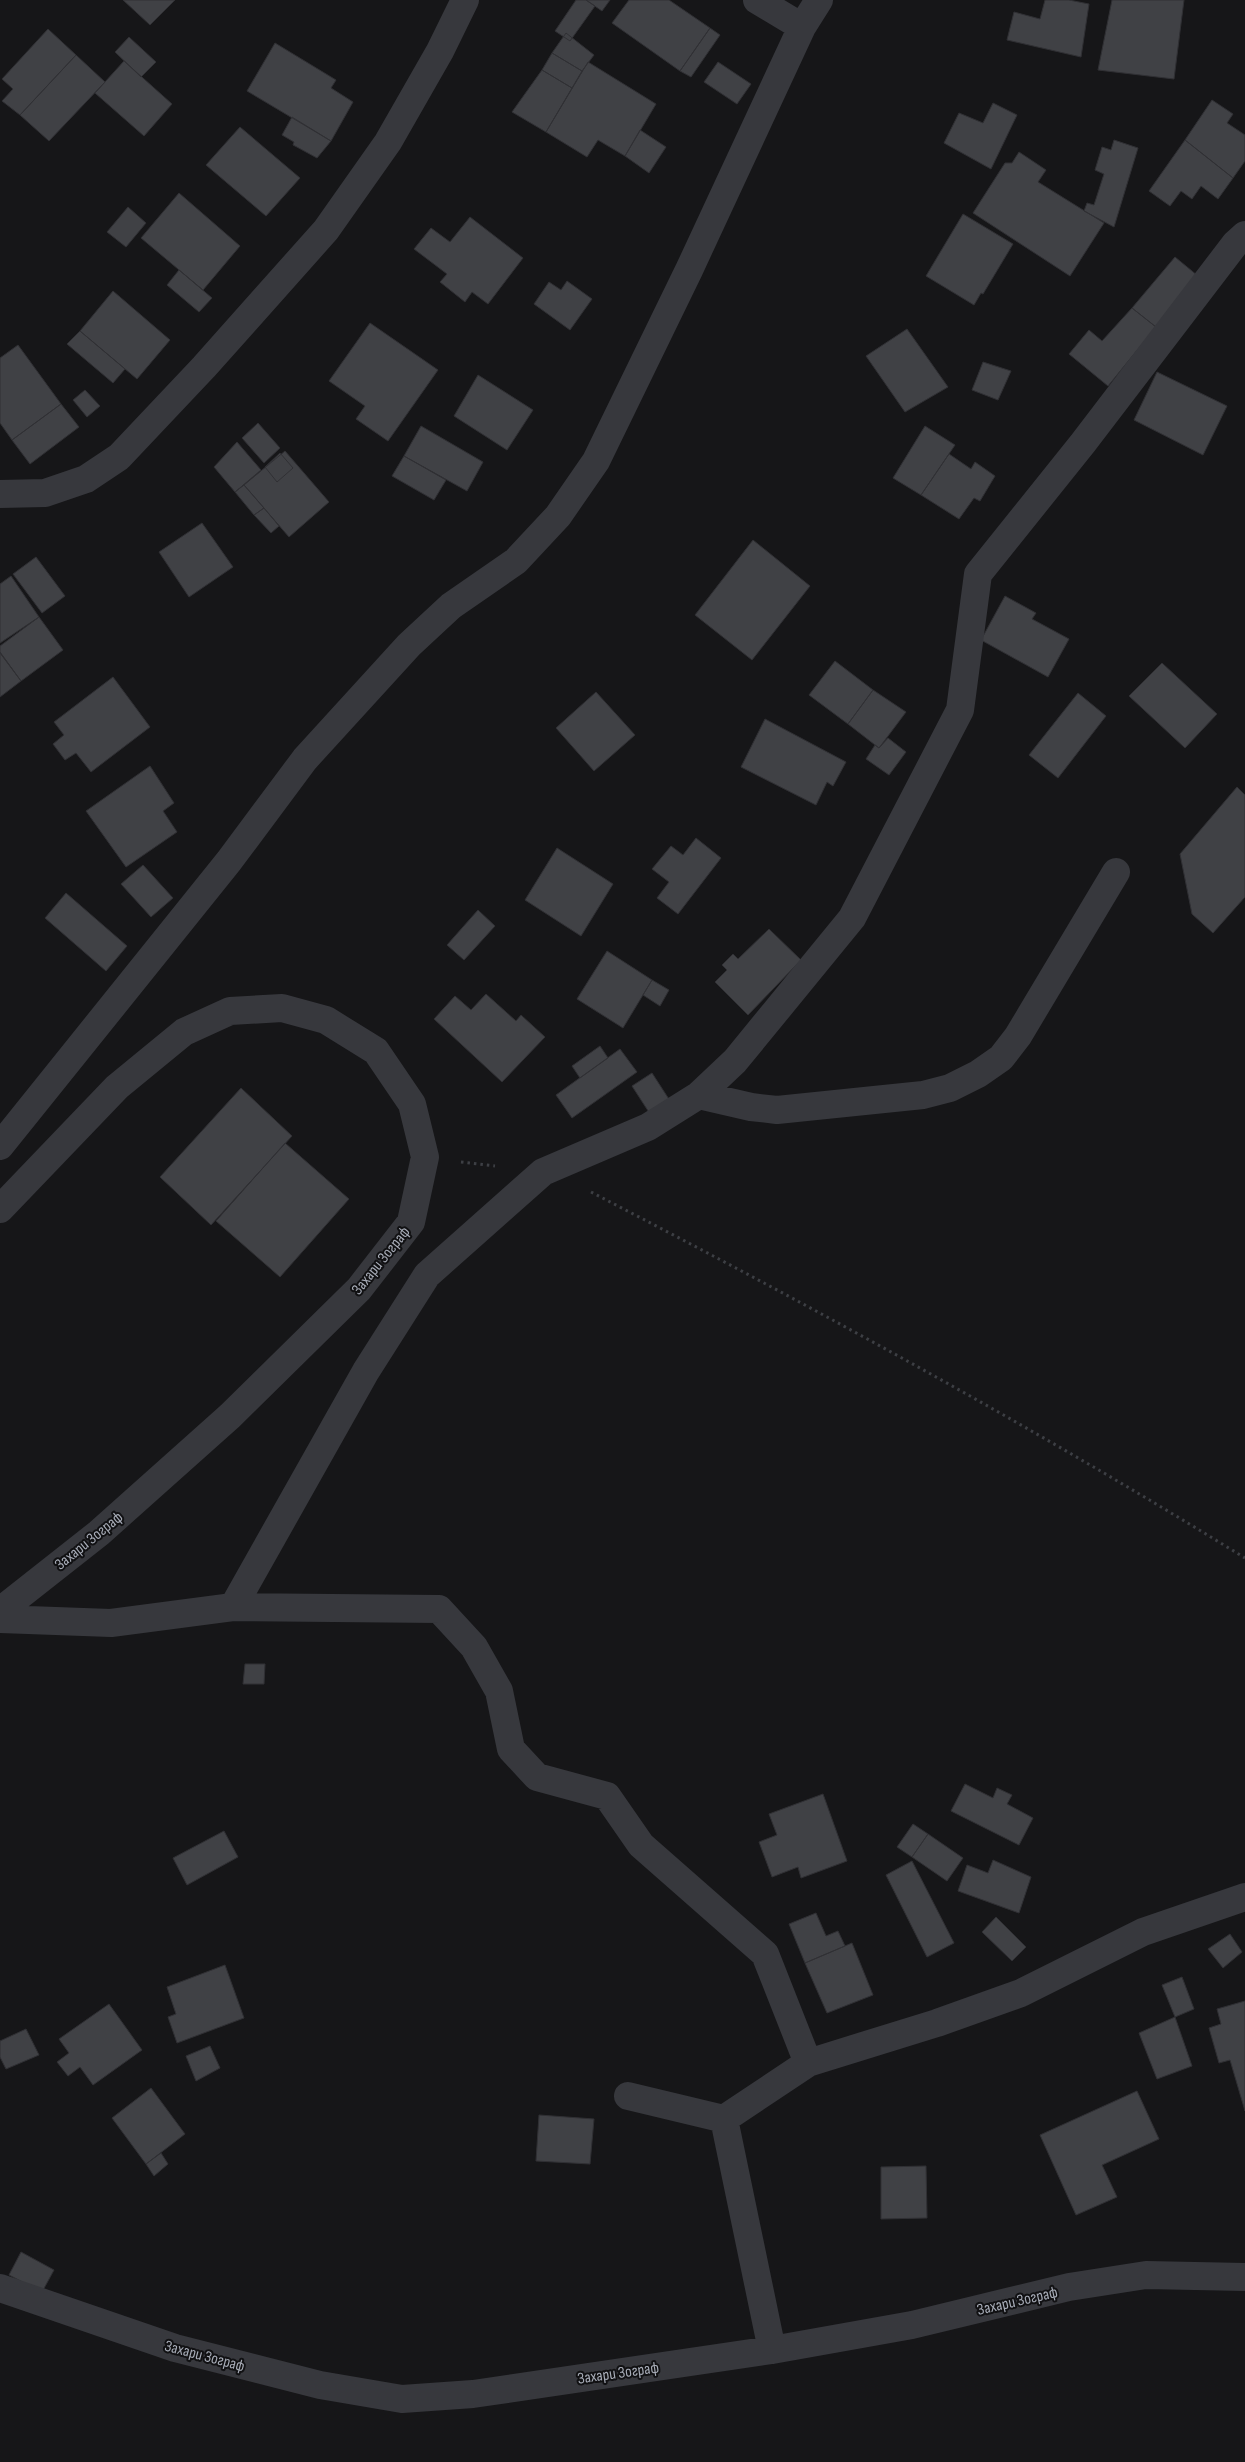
<svg xmlns="http://www.w3.org/2000/svg" width="1245" height="2462" viewBox="0 0 1245 2462" font-family="'Sofia Sans Condensed',sans-serif">
<rect width="100%" height="100%" fill="#161618"/>
<path fill="#404145" stroke="#303034" d="M 123,0 L 175,0 L 150,25 Z
M 576,0 L 586,0 L 595,6 L 570,41 L 555,31 Z
M 586,0 L 610,0 L 602,11 Z
M 629,0 L 669,0 L 710,28 L 680,71 L 612,23 Z
M 1045,0 L 1069,0 L 1089,4 L 1081,57 L 1007,40 L 1014,12 L 1040,19 Z
M 1112,0 L 1184,0 L 1174,79 L 1098,70 Z
M 710,28 L 720,35 L 691,77 L 680,71 Z
M 48,29 L 76,55 L 20,115 L 2,101 L 13,89 L 2,79 Z
M 566,33 L 594,55 L 582,71 L 552,53 Z
M 129,37 L 156,62 L 141,77 L 115,52 Z
M 275,43 L 336,80 L 331,88 L 353,102 L 331,141 L 247,91 Z
M 552,53 L 582,71 L 572,88 L 542,70 Z
M 76,55 L 105,82 L 49,141 L 20,115 Z
M 124,61 L 172,104 L 144,136 L 95,93 Z
M 588,62 L 656,104 L 625,156 L 598,140 L 587,157 L 546,132 Z
M 718,62 L 751,84 L 737,104 L 704,82 Z
M 542,70 L 572,88 L 546,132 L 512,112 Z
M 1212,100 L 1233,114 L 1227,123 L 1245,135 L 1245,161 L 1233,178 L 1185,140 Z
M 993,103 L 1017,115 L 991,169 L 944,143 L 959,113 L 983,123 Z
M 292,117 L 331,141 L 317,158 L 295,146 L 293,145 L 294,142 L 282,135 Z
M 240,127 L 300,178 L 266,216 L 206,165 Z
M 640,130 L 666,147 L 649,173 L 625,156 Z
M 1114,140 L 1138,148 L 1114,227 L 1084,211 L 1087,203 L 1094,205 L 1104,174 L 1095,170 L 1102,147 L 1111,150 Z
M 1185,140 L 1233,178 L 1218,199 L 1201,186 L 1192,199 L 1181,191 L 1170,206 L 1149,191 Z
M 1019,152 L 1046,170 L 1038,182 L 1104,223 L 1070,276 L 973,213 L 1005,163 L 1012,163 Z
M 179,193 L 240,246 L 203,290 L 141,238 Z
M 128,207 L 146,223 L 126,247 L 107,232 Z
M 963,214 L 1013,244 L 983,294 L 981,293 L 974,305 L 926,276 Z
M 470,217 L 523,258 L 488,304 L 472,292 L 465,302 L 440,282 L 447,274 L 414,249 L 431,228 L 450,242 Z
M 1175,257 L 1198,276 L 1156,327 L 1132,308 Z
M 179,270 L 212,298 L 199,312 L 167,285 Z
M 567,281 L 592,299 L 570,330 L 534,304 L 549,282 L 561,290 Z
M 113,291 L 170,340 L 137,379 L 80,331 Z
M 1132,308 L 1156,327 L 1108,386 L 1069,354 L 1089,330 L 1102,341 Z
M 370,323 L 438,370 L 388,441 L 356,419 L 365,406 L 329,381 Z
M 907,329 L 948,387 L 905,412 L 866,356 Z
M 80,331 L 125,369 L 113,383 L 67,344 Z
M 18,345 L 61,404 L 12,440 L 0,423 L 0,358 Z
M 983,362 L 1011,371 L 998,400 L 972,390 Z
M 1157,372 L 1227,406 L 1203,455 L 1134,420 Z
M 478,375 L 533,410 L 507,450 L 454,416 Z
M 85,390 L 100,406 L 87,417 L 73,400 Z
M 61,404 L 79,427 L 30,464 L 12,440 Z
M 258,423 L 280,448 L 264,463 L 242,438 Z
M 421,426 L 483,462 L 467,491 L 404,456 Z
M 925,426 L 955,445 L 921,495 L 893,478 Z
M 237,442 L 261,470 L 235,492 L 214,467 Z
M 285,451 L 329,502 L 289,537 L 244,485 Z
M 280,453 L 293,468 L 277,482 L 265,467 Z
M 949,454 L 971,469 L 975,462 L 995,476 L 980,501 L 974,498 L 959,519 L 921,495 Z
M 404,456 L 446,480 L 434,500 L 392,476 Z
M 244,485 L 264,508 L 254,515 L 235,492 Z
M 264,508 L 279,526 L 271,533 L 254,515 Z
M 202,523 L 233,567 L 189,597 L 159,552 Z
M 753,540 L 810,586 L 752,660 L 695,615 Z
M 36,557 L 65,596 L 42,613 L 13,574 Z
M 11,576 L 39,617 L 0,643 L 0,584 Z
M 1005,596 L 1036,613 L 1032,619 L 1069,639 L 1048,677 L 981,640 Z
M 39,617 L 63,650 L 21,681 L 0,652 L 0,646 Z
M 0,653 L 21,681 L 0,697 Z
M 835,661 L 873,690 L 848,724 L 809,695 Z
M 1162,663 L 1217,714 L 1185,748 L 1129,696 Z
M 113,677 L 150,727 L 91,772 L 76,753 L 65,760 L 53,744 L 64,735 L 54,722 Z
M 873,690 L 906,712 L 879,748 L 848,724 Z
M 596,692 L 635,735 L 594,771 L 556,728 Z
M 1078,693 L 1106,716 L 1058,778 L 1029,755 Z
M 765,719 L 846,762 L 833,786 L 827,782 L 816,805 L 741,767 Z
M 888,738 L 906,752 L 889,775 L 866,759 L 875,745 L 879,748 Z
M 150,766 L 174,803 L 163,811 L 177,832 L 126,867 L 86,811 Z
M 1237,787 L 1245,795 L 1245,897 L 1213,933 L 1192,914 L 1180,854 Z
M 696,838 L 721,858 L 678,914 L 657,898 L 669,882 L 652,869 L 671,846 L 683,855 Z
M 557,848 L 613,884 L 581,936 L 525,900 Z
M 143,865 L 173,898 L 151,917 L 121,884 Z
M 66,893 L 127,946 L 106,971 L 45,918 Z
M 478,910 L 495,926 L 464,960 L 447,945 Z
M 769,929 L 801,960 L 748,1015 L 715,982 L 727,970 L 722,965 L 733,954 L 738,959 Z
M 607,951 L 652,980 L 623,1028 L 577,999 Z
M 652,980 L 669,990 L 660,1006 L 643,995 Z
M 486,994 L 516,1021 L 521,1015 L 545,1037 L 502,1082 L 434,1019 L 455,996 L 471,1010 Z
M 600,1046 L 608,1058 L 580,1078 L 572,1066 Z
M 620,1049 L 637,1072 L 572,1118 L 556,1095 Z
M 652,1073 L 674,1107 L 654,1120 L 632,1086 Z
M 241,1088 L 292,1136 L 211,1225 L 160,1177 Z
M 285,1143 L 349,1199 L 280,1277 L 216,1221 Z
M 245,1664 L 265,1664 L 264,1684 L 243,1684 Z
M 965,1784 L 993,1798 L 997,1788 L 1012,1795 L 1007,1804 L 1033,1818 L 1019,1845 L 951,1811 Z
M 823,1794 L 847,1861 L 801,1878 L 798,1867 L 772,1877 L 759,1842 L 777,1835 L 769,1814 Z
M 913,1824 L 928,1834 L 912,1857 L 897,1847 Z
M 224,1831 L 238,1857 L 187,1885 L 173,1858 Z
M 928,1834 L 963,1858 L 947,1881 L 912,1857 Z
M 993,1860 L 1031,1877 L 1019,1913 L 958,1891 L 967,1865 L 988,1873 Z
M 912,1861 L 954,1943 L 927,1957 L 886,1875 Z
M 816,1913 L 826,1936 L 838,1931 L 845,1946 L 805,1963 L 789,1924 Z
M 996,1917 L 1026,1947 L 1012,1961 L 982,1932 Z
M 1230,1934 L 1242,1952 L 1223,1968 L 1208,1949 Z
M 852,1943 L 873,1995 L 827,2013 L 805,1963 Z
M 225,1965 L 244,2018 L 177,2043 L 168,2017 L 176,2014 L 167,1987 Z
M 1182,1977 L 1194,2009 L 1175,2017 L 1162,1985 Z
M 1245,2001 L 1245,2111 L 1230,2060 L 1219,2063 L 1209,2028 L 1221,2024 L 1217,2009 Z
M 109,2004 L 142,2050 L 93,2085 L 80,2067 L 68,2076 L 57,2062 L 69,2053 L 59,2039 Z
M 1175,2017 L 1192,2066 L 1157,2079 L 1139,2033 Z
M 26,2029 L 39,2055 L 6,2069 L 0,2057 L 0,2041 Z
M 210,2046 L 220,2068 L 196,2081 L 186,2056 Z
M 151,2088 L 185,2134 L 146,2164 L 112,2118 Z
M 1137,2091 L 1159,2139 L 1102,2165 L 1117,2197 L 1076,2215 L 1040,2135 Z
M 539,2115 L 594,2119 L 590,2164 L 536,2161 Z
M 161,2153 L 168,2164 L 154,2176 L 146,2164 Z
M 926,2166 L 927,2218 L 881,2219 L 881,2167 Z
M 21,2252 L 54,2270 L 42,2292 L 9,2275 Z"/>
<g fill="none" stroke-linecap="round" stroke-linejoin="round">
<path stroke="#3d3f44" stroke-width="3" stroke-dasharray="2.5 4" stroke-linecap="butt" d="M 461,1162 L 495,1166
M 591,1192 C 813,1307 1033,1427 1245,1558"/>
<path stroke="#37383d" stroke-width="28" d="M 757,0 L 802,27
M 0,494 L 45,493 L 86,479 L 119,457 L 204,367 L 326,230 L 388,142 L 440,51 L 465,0
M 699,1095 L 751,1107 L 777,1110 L 923,1095 L 950,1088 L 978,1074 L 1001,1058 L 1018,1036 L 1116,872
M 0,1146 L 229,861 L 305,759 L 409,645 L 451,606 L 516,561 L 558,516 L 596,461 L 689,270 L 802,27 L 819,0
M 0,1209 L 117,1087 L 184,1032 L 230,1011 L 282,1008 L 326,1020 L 376,1051 L 412,1104 L 425,1157 L 411,1222 L 359,1289 L 230,1416 L 99,1533 L 0,1611
M 233,1607 L 439,1609 L 474,1647 L 499,1691 L 511,1749 L 537,1777 L 607,1796 L 641,1845 L 765,1954 L 808,2063
M 0,1619 L 111,1623 L 233,1607 L 366,1371 L 427,1275 L 543,1172 L 648,1127 L 699,1095 L 735,1061 L 852,918 L 960,710 L 978,574 L 1083,443 L 1235,244 L 1245,235
M 628,2096 L 724,2119 L 808,2063 L 937,2023 L 1021,1993 L 1143,1932 L 1245,1897
M 724,2119 L 772,2350
M 0,2288 L 175,2348 L 320,2385 L 402,2399 L 473,2394 L 772,2350 L 912,2325 L 1069,2287 L 1146,2275 L 1245,2277"/>
</g>
<g text-anchor="middle" stroke-width="4" stroke-linejoin="round" paint-order="stroke">
<g font-size="16" fill="#a8adb8" stroke="#111113">
<text transform="translate(380 1260) rotate(-51)" y="6">Захари Зограф</text>
<text transform="translate(88 1540) rotate(-39)" y="6">Захари Зограф</text>
<text transform="translate(1017 2300) rotate(-13)" y="6">Захари Зограф</text>
<text transform="translate(205 2355) rotate(15)" y="6">Захари Зограф</text>
<text transform="translate(618 2372) rotate(-8)" y="6">Захари Зограф</text>
</g>
</g>
</svg>
